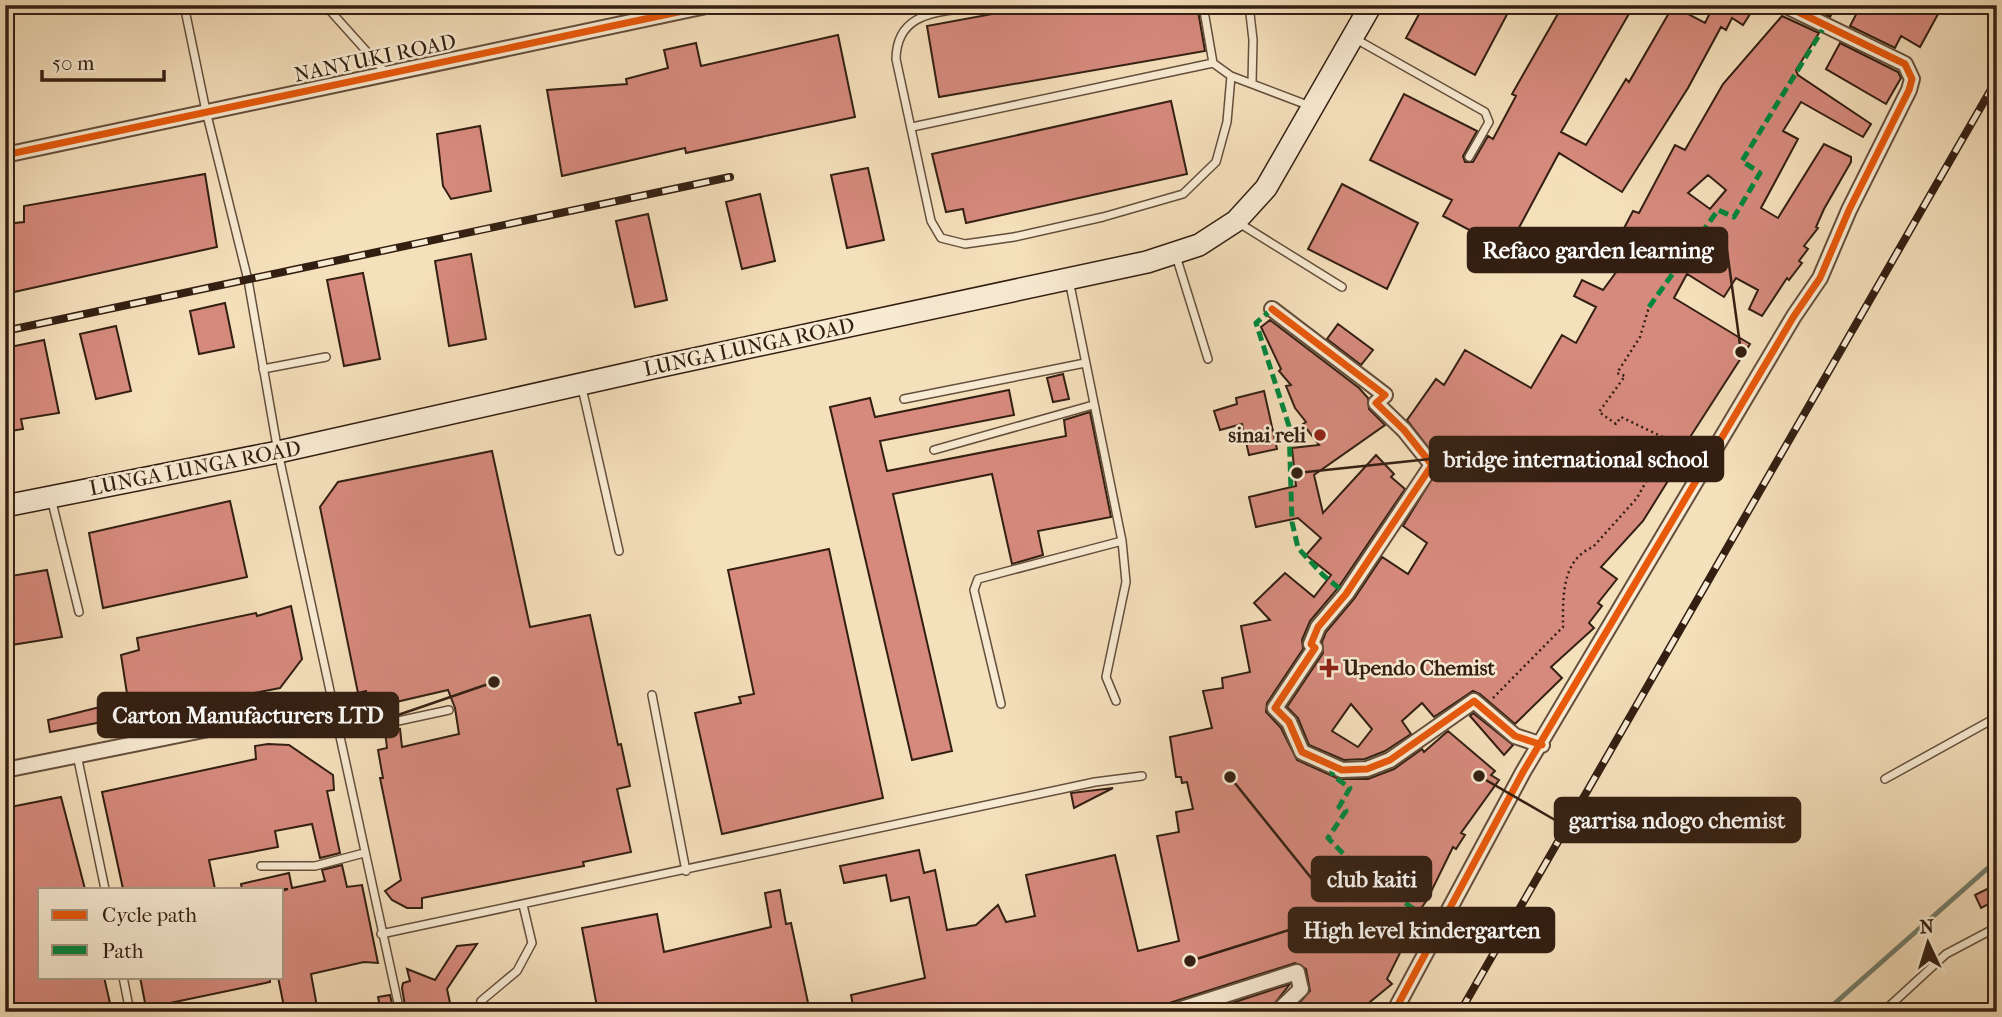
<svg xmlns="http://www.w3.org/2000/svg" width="2002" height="1017" viewBox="0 0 2002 1017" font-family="'IM FELL French Canon',serif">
<rect width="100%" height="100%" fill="#f5e0bc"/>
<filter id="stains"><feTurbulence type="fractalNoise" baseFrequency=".00286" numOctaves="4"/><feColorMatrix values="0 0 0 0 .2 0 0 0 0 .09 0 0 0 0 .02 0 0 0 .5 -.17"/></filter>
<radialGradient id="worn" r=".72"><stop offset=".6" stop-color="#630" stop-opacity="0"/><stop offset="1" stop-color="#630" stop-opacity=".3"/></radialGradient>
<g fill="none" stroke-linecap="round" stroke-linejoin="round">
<path stroke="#737e6e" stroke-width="5" d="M 1825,1012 L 1997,860"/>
</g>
<path fill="#d68a7d" stroke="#331f12" stroke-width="2" fill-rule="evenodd" d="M 1041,5 L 1197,5 L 1205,51 L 939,97 L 927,26 Z
M 1424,5 L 1512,5 L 1475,75 L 1406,38 Z
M 1563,5 L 1634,5 L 1561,132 L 1586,145 L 1626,79 L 1629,82 L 1673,6 L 1705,23 L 1713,7 L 1710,5 L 1743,5 L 1752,11 L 1743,25 L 1732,18 L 1726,30 L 1721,27 L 1688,88 L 1622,192 L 1559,153 L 1507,250 L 1443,216 L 1452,200 L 1370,160 L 1404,94 L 1477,131 L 1463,156 L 1465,162 L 1473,162 L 1488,136 L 1493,139 L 1516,96 L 1512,94 Z
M 1806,5 L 1837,5 L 1830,17 Z
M 1861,5 L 1943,5 L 1920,47 L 1901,36 L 1895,48 L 1850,26 Z
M 1782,16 L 1819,33 L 1796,70 L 1798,75 L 1871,124 L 1863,137 L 1801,102 L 1783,131 L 1798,139 L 1761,208 L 1778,218 L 1824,144 L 1851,157 L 1851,162 L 1824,209 L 1816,227 L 1818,228 L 1804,246 L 1808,249 L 1799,261 L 1802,263 L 1789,280 L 1787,278 L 1762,316 L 1749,309 L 1758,290 L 1736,278 L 1724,297 L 1687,274 L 1674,298 L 1750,344 L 1683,448 L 1685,450 L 1671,476 L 1643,521 L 1601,567 L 1617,579 L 1598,603 L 1602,606 L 1589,623 L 1594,628 L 1551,667 L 1562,678 L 1515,724 L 1480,694 L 1473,691 L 1434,717 L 1422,703 L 1402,721 L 1411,734 L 1385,751 L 1365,759 L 1344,760 L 1309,745 L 1298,718 L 1287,707 L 1323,653 L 1322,642 L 1326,632 L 1354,599 L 1382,557 L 1408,574 L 1427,543 L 1403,526 L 1441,464 L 1407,420 L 1412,413 L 1436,379 L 1444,385 L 1465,350 L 1531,388 L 1562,335 L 1576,343 L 1596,307 L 1574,296 L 1582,280 L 1603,290 L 1622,264 L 1613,259 L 1621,234 L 1633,211 L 1639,213 L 1675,145 L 1685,150 L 1723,84 ZM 1708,175 L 1726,190 L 1710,209 L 1688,193 ZM 1351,704 L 1372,729 L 1358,747 L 1332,731 Z
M 838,35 L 855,117 L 686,153 L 685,148 L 562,176 L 547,90 L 627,84 L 626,79 L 668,68 L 664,50 L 696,43 L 701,66 Z
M 1840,43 L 1898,72 L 1901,78 L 1886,104 L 1826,69 Z
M 1171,101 L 1187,174 L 966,223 L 963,209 L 946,212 L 932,154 Z
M 480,126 L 491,191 L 451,199 L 443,186 L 437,134 Z
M 868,168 L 884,240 L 847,248 L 831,175 Z
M 205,174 L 217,247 L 5,294 L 5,224 L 24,222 L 24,206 Z
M 1342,184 L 1418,223 L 1387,289 L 1308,249 Z
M 760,194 L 775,261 L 742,269 L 726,202 Z
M 648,214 L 667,300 L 635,307 L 616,221 Z
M 471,254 L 486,339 L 449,346 L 435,261 Z
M 363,273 L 380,359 L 344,366 L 327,280 Z
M 225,303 L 234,347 L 199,354 L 190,311 Z
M 1270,320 L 1359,388 L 1368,398 L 1369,409 L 1385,425 L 1314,475 L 1323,513 L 1376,455 L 1394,474 L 1391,477 L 1405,489 L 1338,588 L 1310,621 L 1302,640 L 1303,649 L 1267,703 L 1266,712 L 1281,728 L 1297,760 L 1339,779 L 1368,779 L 1394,769 L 1422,749 L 1424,752 L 1448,731 L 1495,771 L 1491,775 L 1499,780 L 1461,833 L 1465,835 L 1456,849 L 1453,847 L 1427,900 L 1395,945 L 1402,949 L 1387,979 L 1392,984 L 1370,1002 L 1373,1004 L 1365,1012 L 1291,1012 L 1310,991 L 1306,969 L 1295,963 L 1169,1003 L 1163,1012 L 854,1012 L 851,995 L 925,978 L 909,897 L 891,901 L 886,875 L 844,883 L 840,866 L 919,850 L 924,873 L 935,870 L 947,930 L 976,925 L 998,905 L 1006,922 L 1035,916 L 1026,875 L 1115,855 L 1138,951 L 1179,941 L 1157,836 L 1179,832 L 1176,812 L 1193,809 L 1187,782 L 1182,783 L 1181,777 L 1176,777 L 1170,737 L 1212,728 L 1203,691 L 1223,688 L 1222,678 L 1250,672 L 1241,626 L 1270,620 L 1254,603 L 1285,573 L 1314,597 L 1331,575 L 1306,555 L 1321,538 L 1298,518 L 1256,527 L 1249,497 L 1296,486 L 1292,448 L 1319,445 L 1303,424 L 1306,422 L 1295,408 L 1286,386 L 1291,385 L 1279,371 L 1281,369 L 1261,327 Z
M 1338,324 L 1373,350 L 1361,365 L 1327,339 Z
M 116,326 L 131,391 L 96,399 L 80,334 Z
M 44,340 L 59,413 L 21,419 L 23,429 L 5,432 L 5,348 Z
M 1063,374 L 1069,399 L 1053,402 L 1047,378 Z
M 1009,390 L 1014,415 L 880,441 L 887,471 L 1066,436 L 1064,420 L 1090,412 L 1111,517 L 1038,531 L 1043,555 L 1012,564 L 992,474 L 893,494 L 952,751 L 912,760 L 830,407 L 870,398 L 875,417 Z
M 1264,391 L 1277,449 L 1249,455 L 1242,424 L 1220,430 L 1214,411 L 1237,404 L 1236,398 Z
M 492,451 L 530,627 L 590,615 L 618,745 L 621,744 L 630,786 L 617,789 L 631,852 L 583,862 L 584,866 L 422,898 L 422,908 L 407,908 L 392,900 L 385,891 L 401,880 L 380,778 L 383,778 L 378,750 L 387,748 L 385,731 L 400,729 L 402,747 L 459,734 L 455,708 L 448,690 L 370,708 L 366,691 L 358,693 L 320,507 L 338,482 Z
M 230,501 L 247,577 L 103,608 L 89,533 Z
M 829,549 L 883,798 L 722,834 L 695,713 L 741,703 L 739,697 L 754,694 L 728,570 Z
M 47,570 L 62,637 L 5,646 L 5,577 Z
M 291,606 L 302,659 L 280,688 L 50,732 L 48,720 L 128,700 L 121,655 L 139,650 L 137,638 L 256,613 L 257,616 Z
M 1473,713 L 1513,745 L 1504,755 L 1470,716 Z
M 268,744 L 289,745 L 333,775 L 334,790 L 327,791 L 340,853 L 320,858 L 312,824 L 275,831 L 278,847 L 209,860 L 215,889 L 123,889 L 102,792 L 256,759 L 255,746 Z
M 1113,788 L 1074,808 L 1071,793 Z
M 61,797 L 85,889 L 40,889 L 40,977 L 104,977 L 112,1012 L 5,1012 L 5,808 Z
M 342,865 L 347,887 L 362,885 L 378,963 L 364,962 L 311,974 L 318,1012 L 285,1012 L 278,977 L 282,977 L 282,891 L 288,889 L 242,889 L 241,884 L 289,873 L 292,888 L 325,881 L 322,870 Z
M 1997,884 L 1997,900 L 1981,908 L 1975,895 Z
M 780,890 L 786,924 L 791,923 L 810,1012 L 598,1012 L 582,928 L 657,914 L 664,952 L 771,927 L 765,893 Z
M 477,944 L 447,989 L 452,1012 L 406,1012 L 402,988 L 403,983 L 410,981 L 407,969 L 435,980 L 457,946 Z
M 140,977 L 270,977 L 270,982 L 146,1008 Z
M 1290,984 L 1268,1012 L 1204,1012 Z
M 390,995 L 394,1012 L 381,1012 L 378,997 Z"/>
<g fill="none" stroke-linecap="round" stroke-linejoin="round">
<g stroke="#644f3c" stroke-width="10">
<path id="service" d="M 184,5 L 206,111 L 248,280 L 278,452 L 400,1012
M 325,5 L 386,73
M 981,5 C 942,13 897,9 896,59 L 931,221 L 941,238 L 965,244 L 1014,237 L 1103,217 L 1183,194 L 1216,162 L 1227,122 L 1231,76 L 1310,106
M 1203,5 L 1213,63 L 1231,76
M 1249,5 L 1253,40 L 1252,83
M 1354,38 L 1485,112 L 1489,122 L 1469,157
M 912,127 L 1213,63
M 1239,223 L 1342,287
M 1176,256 L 1208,359
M 1069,280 L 1122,541 L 1126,582 L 1106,677 L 1116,701
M 263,369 L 326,357
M 582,388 L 619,551
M 904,399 L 1085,363
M 934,450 L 1093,405
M 51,498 L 79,612
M 652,695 L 686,871
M 1001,704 L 974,590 L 978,579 L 1122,541
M 338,734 L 449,710
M 77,755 L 105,889
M 1885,779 L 1997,717
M 261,866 L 315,866 L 364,853
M 381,934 L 1095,782 L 1142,776
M 123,977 L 130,1012
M 479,1012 L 481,1001 L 517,971 L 532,943 L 523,905
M 1883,1012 L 1946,954 L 1997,927"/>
</g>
<g stroke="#644f3c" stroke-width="18">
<path id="minor" d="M 5,155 L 711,5
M 1272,309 L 1385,395 L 1376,403 L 1404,430 L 1432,465 L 1346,594 L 1318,627 L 1311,644 L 1315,648 L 1275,708 L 1289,722 L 1302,752 L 1342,770 L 1367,769 L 1390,760 L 1474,701 L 1515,736 L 1542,745
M 5,770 L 332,704
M 1172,1012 L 1297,972 L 1301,989 L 1277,1012
M 1394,1012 L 1523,772 L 1794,316 L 1820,278 L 1849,210 L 1909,90 L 1912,79 L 1905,64 L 1784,5"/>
</g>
<g stroke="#331f12" stroke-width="24">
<path id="secondary" d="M 5,506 L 278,452 L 657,367 L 1147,262 L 1199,245 L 1236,221 L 1266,188 L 1371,5"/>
</g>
<path stroke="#331f12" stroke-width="2.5" stroke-dasharray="2 3.5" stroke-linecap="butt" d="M 1493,698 L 1563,627 C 1563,598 1561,560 1593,547 L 1637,498 L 1669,440 L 1621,417 L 1616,424 L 1599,412 L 1625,376 L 1617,373 L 1640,337 L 1649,307"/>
<use href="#service" stroke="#f8ebd3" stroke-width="7"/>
<use href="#minor" stroke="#f8ebd3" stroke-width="14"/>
<use href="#secondary" stroke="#f8ebd3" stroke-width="21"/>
<g stroke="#331f12" stroke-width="8">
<path id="rail" d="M 5,331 L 730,177
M 1460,1012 L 1997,79"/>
</g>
<use href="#rail" stroke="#f8ebd3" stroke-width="5" stroke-dasharray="16" stroke-linecap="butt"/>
<path stroke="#00873e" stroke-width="5" stroke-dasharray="10 5" stroke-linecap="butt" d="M 1649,307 L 1718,210 L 1734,217 L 1760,173 L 1742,161 L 1826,24
M 1272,309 L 1256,323 L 1289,426 L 1292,522 L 1298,548 L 1323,575 L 1346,594
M 1331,766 L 1333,776 L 1350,788 L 1339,807 L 1346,811 L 1328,838 L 1361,872 L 1441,928"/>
<g stroke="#f8ebd3" stroke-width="11">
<path id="cycleway" d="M 5,155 L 711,5
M 1272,309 L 1385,395 L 1376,403 L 1404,430 L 1432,465 L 1346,594 L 1318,627 L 1311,644 L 1315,648 L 1275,708 L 1289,722 L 1302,752 L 1342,770 L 1367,769 L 1390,760 L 1474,701 L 1515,736 L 1542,745
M 1394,1012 L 1523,772 L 1794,316 L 1820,278 L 1849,210 L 1909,90 L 1912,79 L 1905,64 L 1784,5"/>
</g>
<use href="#cycleway" stroke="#e8590c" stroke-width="7"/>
</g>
<g fill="#8f2418" stroke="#f8ebd3" stroke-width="2.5">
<circle cx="1320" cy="435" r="7"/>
<path d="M1325.5 657.5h7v7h7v7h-7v7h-7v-7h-7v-7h7z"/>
</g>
<g text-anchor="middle" stroke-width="5" stroke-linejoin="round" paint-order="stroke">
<g font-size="21" fill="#331f12" stroke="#f8ebd3">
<text transform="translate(375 58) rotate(-12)" y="7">NANYUKI ROAD</text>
<text transform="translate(749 347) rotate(-12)" y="7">LUNGA LUNGA ROAD</text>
<text transform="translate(195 468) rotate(-11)" y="7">LUNGA LUNGA ROAD</text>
</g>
<g font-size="21" font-weight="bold" fill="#331f12" stroke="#f8ebd3" text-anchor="end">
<text x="1306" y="442">sinai reli</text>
<text x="1343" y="675" text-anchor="start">Upendo Chemist</text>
</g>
</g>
<path fill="none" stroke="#331f12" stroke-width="2.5" d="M1741 352L1727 250M1297 473L1430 459M494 682L398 715M1479 776L1555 820M1230 777L1312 879M1190 961L1289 930"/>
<g fill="#331f12" stroke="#f8ebd3" stroke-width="2.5">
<circle cx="1741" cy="352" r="7"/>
<circle cx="1297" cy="473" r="7"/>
<circle cx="494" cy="682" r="7"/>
<circle cx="1479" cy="776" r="7"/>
<circle cx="1230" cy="777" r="7"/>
<circle cx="1190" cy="961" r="7"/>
</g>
<g fill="#331f12" stroke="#331f12" stroke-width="2.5">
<rect x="1468" y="228" width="259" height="44" rx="7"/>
<rect x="1430" y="437" width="293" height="44" rx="7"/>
<rect x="98" y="693" width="300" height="44" rx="7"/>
<rect x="1555" y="798" width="245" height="44" rx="7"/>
<rect x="1312" y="857" width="119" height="44" rx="7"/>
<rect x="1289" y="908" width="265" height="44" rx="7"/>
</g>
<g font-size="23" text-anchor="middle" font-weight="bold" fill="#fff">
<text x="1598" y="258">Refaco garden learning</text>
<text x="1576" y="467">bridge international school</text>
<text x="248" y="723">Carton Manufacturers LTD</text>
<text x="1677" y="828">garrisa ndogo chemist</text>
<text x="1372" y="887">club kaiti</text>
<text x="1422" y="938">High level kindergarten</text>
</g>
<rect width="2002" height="1017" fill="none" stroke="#f5e0bc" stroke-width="28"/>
<rect x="7" y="7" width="1988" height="1003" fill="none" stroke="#331f12" stroke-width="3.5"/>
<rect x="14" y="14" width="1974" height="989" fill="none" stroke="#331f12" stroke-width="2"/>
<rect x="38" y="888" width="245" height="91" fill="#f8ebd3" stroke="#a99986" stroke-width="2"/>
<rect x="52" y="910" width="35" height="10" fill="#e8590c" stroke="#a99986" stroke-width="2"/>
<text x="102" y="922" font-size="21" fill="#331f12">Cycle path</text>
<rect x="52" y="945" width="35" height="10" fill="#00873e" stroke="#a99986" stroke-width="2"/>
<text x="102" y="958" font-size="21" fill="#331f12">Path</text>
<g transform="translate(1928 943) rotate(356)" stroke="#f8ebd3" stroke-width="5" paint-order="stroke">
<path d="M0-5L12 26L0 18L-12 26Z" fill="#331f12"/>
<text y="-10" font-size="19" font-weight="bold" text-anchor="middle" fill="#331f12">N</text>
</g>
<path d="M42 70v10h122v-10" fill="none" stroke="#331f12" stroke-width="3.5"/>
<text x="52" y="70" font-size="21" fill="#331f12" stroke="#f8ebd3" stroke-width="5" paint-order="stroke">50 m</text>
<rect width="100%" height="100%" filter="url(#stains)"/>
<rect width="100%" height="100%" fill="url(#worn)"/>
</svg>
